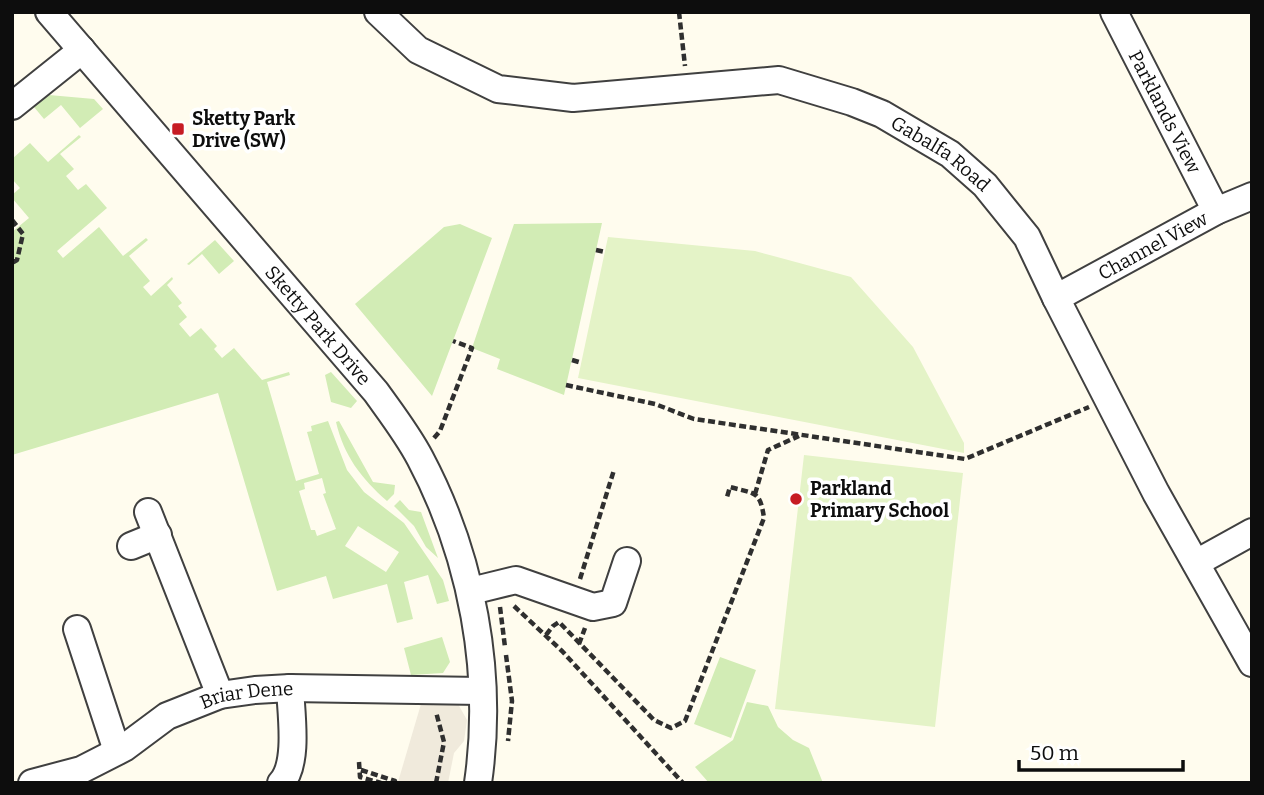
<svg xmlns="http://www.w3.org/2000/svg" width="1264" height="795" viewBox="0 0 1264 795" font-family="Bitter,serif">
<rect width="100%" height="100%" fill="#fffcee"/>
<path fill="#d2ecb5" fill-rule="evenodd" d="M 49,95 L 94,99 L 103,109 L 80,128 L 61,105 L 44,119 L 34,107 Z
M 79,135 L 81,137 L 60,154 L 74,169 L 66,176 L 78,190 L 86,184 L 107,208 L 57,251 L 63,258 L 99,227 L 123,256 L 146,238 L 148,240 L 129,256 L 150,281 L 143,287 L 151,296 L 172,277 L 173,279 L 167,285 L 182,303 L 178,306 L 187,317 L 179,324 L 190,337 L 201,328 L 217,346 L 214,349 L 222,358 L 234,348 L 262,380 L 289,372 L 290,375 L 267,382 L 296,481 L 319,474 L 307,432 L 312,431 L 311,426 L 328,421 L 347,470 L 364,492 L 404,523 L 443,580 L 449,601 L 437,604 L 428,575 L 404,582 L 413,619 L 397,623 L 387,584 L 333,599 L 326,576 L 277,591 L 218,393 L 12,455 L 12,232 L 29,218 L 12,198 L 12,195 L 20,188 L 12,179 L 12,159 L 30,143 L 48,162 ZM 322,478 L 326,493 L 323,494 L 336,529 L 317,536 L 315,530 L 311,530 L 299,491 L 305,489 L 304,483 ZM 358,526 L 399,552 L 386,572 L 345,546 Z
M 602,223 L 564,395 L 497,369 L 500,359 L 472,348 L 514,224 Z
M 460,224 L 492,238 L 432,396 L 355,304 L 444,227 Z
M 215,240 L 234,261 L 219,274 L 202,254 L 189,265 L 187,264 Z
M 331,372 L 357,401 L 351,408 L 331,402 L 325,375 Z
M 339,421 L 373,482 L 395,485 L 394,494 L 387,501 C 361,478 344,456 336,422 Z
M 400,500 L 409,510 L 421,512 L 438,558 L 426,547 L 414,526 L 394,506 Z
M 442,637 L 450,662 L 443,673 L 411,675 L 404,648 Z
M 720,657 L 756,670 L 731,738 L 694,724 Z
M 747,702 L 768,706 L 778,727 L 793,740 L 809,748 L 823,783 L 709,783 L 695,767 L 733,740 Z"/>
<path fill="#e4f3c7" d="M 608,237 L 755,251 L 851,277 L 913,347 L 964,443 L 964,453 L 578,378 Z
M 804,455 L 963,473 L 935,727 L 775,709 Z"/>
<path fill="#f0eadc" d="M 433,698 L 446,699 L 458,704 L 467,720 L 464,741 L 454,753 L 448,783 L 398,782 L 421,704 Z"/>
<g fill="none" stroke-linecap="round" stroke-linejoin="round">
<g stroke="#404040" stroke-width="30">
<g id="minor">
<path id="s1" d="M 49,12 L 376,392 C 391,413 408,435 420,458 C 472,556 494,673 478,783"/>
<path id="s2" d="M 378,12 L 418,50 L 498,89 L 573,98 L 779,80 L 852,102 L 882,114 L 950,154 L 985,185 L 1027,237 L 1056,298 L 1156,493 L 1252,663"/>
<path id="s3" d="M 1114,12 L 1216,211"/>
<path d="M 12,106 L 82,50"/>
<path id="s4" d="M 1056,298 L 1216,211 L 1252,196"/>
<path d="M 148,512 L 220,695"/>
<path d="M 131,546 L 158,535"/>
<path d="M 1196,563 L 1252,532"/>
<path d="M 471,591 L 516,580 L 593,607 L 613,603 L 627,561"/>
<path d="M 77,629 L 117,751"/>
<path id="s5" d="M 32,783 L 81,770 L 124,748 L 167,716 L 220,695 L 255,690 L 290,688 L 481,691"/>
<path d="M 281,783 C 299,764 291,713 290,688"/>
</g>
</g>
<path stroke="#2f2f2f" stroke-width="4.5" stroke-dasharray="7 3.5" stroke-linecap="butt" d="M 679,12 L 685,66
M 12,220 L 23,234 L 17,260 L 12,263
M 596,250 L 605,252
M 572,360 L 582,363
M 566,385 L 655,404 L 694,419 L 965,459 L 1089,407
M 434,438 L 440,431 L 472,348 L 453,341
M 755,494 L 768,450 L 799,436
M 580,579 L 614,470
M 514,606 L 562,651 L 683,783
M 500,607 L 505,647
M 546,635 L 553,626 L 559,622 L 654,720 L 671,728 L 685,721 L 764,518 C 760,490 755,494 730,487 L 727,497
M 579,644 L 585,628
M 506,655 L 512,701 L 508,741
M 359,762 L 360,777 L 381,783
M 361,770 L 395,781 L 395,783
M 436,783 L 444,742 L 436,712"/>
<use href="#minor" stroke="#fff" stroke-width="26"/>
</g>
<g fill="#c71c24" stroke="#fff" stroke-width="2.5">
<rect x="171" y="122" width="14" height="14" rx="3.5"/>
<circle cx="796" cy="499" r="7"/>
</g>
<g text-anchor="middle" stroke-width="7" stroke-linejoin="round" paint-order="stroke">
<g font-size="19" fill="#0d0d0d" stroke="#fff">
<text dy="7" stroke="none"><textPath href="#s3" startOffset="112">Parklands View</textPath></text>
<text dy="7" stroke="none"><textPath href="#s2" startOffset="606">Gabalfa Road</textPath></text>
<text dy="7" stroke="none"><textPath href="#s4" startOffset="110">Channel View</textPath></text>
<text dy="7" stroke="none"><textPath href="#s1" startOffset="413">Sketty Park Drive</textPath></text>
<text dy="7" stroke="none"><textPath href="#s5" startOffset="236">Briar Dene</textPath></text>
</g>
<g font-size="19" font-weight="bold" fill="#0d0d0d" stroke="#fff" text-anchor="start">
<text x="192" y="125">Sketty Park<tspan x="192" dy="22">Drive (SW)</tspan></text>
<text x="810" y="495">Parkland<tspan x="810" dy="22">Primary School</tspan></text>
</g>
</g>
<rect width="1264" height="795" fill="none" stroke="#0d0d0d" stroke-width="28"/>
<path d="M1019 760v10h164v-10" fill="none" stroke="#0d0d0d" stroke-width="3.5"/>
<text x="1030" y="760" font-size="21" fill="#0d0d0d" stroke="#ffffff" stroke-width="5" paint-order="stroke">50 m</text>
</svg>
